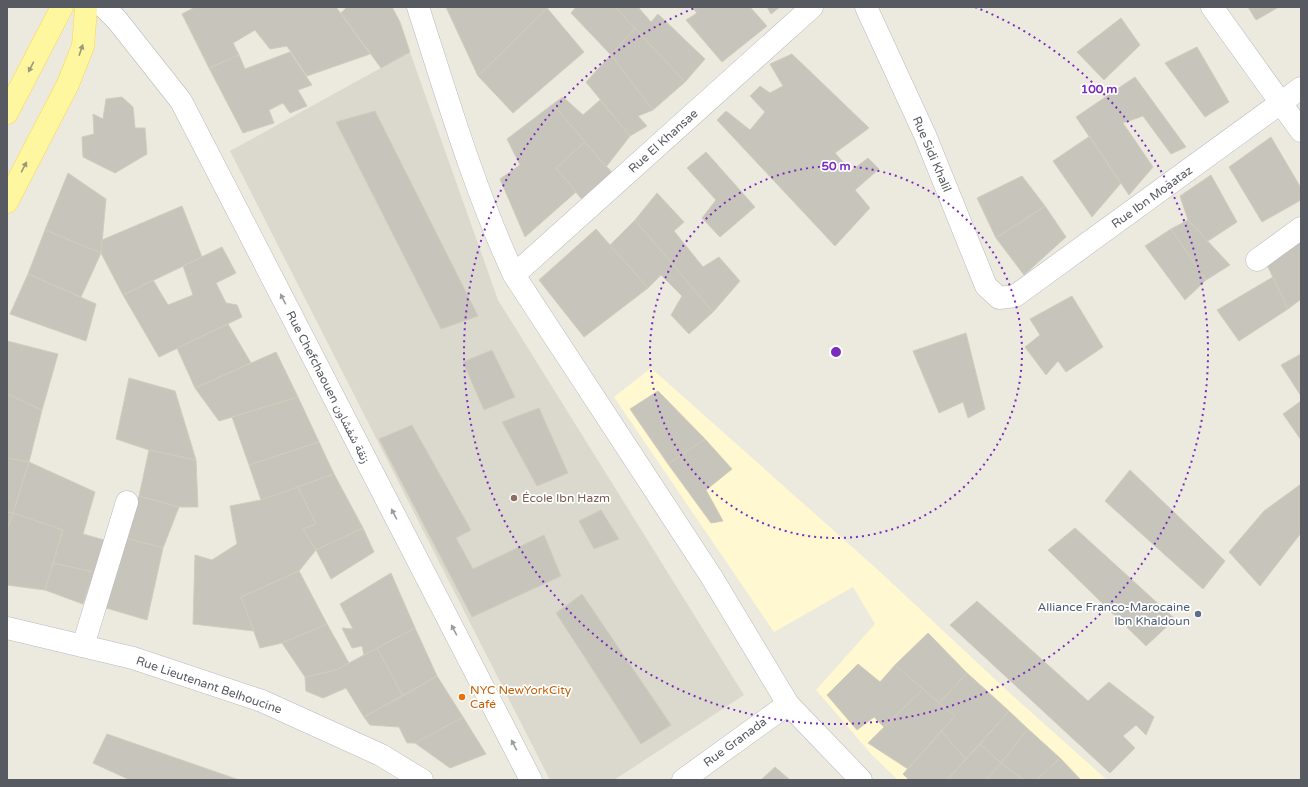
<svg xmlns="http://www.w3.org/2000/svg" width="1308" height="787" viewBox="0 0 1308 787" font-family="'Varela Round',Vazirmatn,sans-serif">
<rect width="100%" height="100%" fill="#eceade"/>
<path fill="#fff8d0" d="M 651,368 L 878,570 L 1014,697 L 1107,780 L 898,780 L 872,755 L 816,690 L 875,624 L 853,587 L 774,632 L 614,397 Z"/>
<path fill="#dbd9cd" d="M 410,52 L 498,300 L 744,695 L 614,780 L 550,780 L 230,151 Z"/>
<path fill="#c7c4bb" stroke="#d1ccbc" d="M 195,7 L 336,7 L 370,54 L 307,76 L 287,46 L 270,49 L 255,30 L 233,43 L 239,55 L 209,68 L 182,14 Z
M 347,7 L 392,7 L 400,22 L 410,52 L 381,68 L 341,13 Z
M 446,7 L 548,7 L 478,76 Z
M 576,7 L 615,7 L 635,28 L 611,55 L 571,13 Z
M 615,7 L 638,7 L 651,22 L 658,14 L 705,59 L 685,82 Z
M 692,7 L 750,7 L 767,26 L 722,62 L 686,20 L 697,13 Z
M 767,7 L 780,7 L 771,14 Z
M 1248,7 L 1279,7 L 1256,20 Z
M 547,8 L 584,52 L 513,113 L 478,76 Z
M 1121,18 L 1140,45 L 1104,80 L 1077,52 Z
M 635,28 L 685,82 L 653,110 L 611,55 Z
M 1197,47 L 1229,102 L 1205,117 L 1165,63 Z
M 290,52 L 312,85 L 298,90 L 307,106 L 290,113 L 283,103 L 269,110 L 274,123 L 243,133 L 209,68 L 239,55 L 245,69 Z
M 792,54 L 869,128 L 835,153 L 851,171 L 868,158 L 879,169 L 855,190 L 870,208 L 835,246 L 717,120 L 726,111 L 750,130 L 765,112 L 750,96 L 760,86 L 770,93 L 783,86 L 770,64 Z
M 611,55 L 653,110 L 638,116 L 647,126 L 630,136 L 586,82 Z
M 1135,77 L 1186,147 L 1171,154 L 1143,116 L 1123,123 L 1153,167 L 1129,195 L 1076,117 Z
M 122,97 L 133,107 L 135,128 L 145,128 L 147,154 L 115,173 L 83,157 L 82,137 L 94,134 L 93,114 L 103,119 L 106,99 Z
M 563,97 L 583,115 L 600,100 L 630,136 L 606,167 L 553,104 Z
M 553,104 L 585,142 L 556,168 L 576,192 L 525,237 L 500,179 L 520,165 L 507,139 Z
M 375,111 L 478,316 L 441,329 L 336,122 Z
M 1090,136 L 1121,183 L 1092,217 L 1053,161 Z
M 1271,137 L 1301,188 L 1301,200 L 1262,222 L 1229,167 Z
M 585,142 L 615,176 L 585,203 L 556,168 Z
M 706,152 L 755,207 L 720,237 L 702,218 L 716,200 L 687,168 Z
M 68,173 L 106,199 L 101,253 L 45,230 Z
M 1211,175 L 1237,222 L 1208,241 L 1188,220 L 1180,196 Z
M 1022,176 L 1045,206 L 996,238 L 977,198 Z
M 657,193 L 684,222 L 674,231 L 703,267 L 719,257 L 740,281 L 713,312 L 635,220 Z
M 182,206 L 202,257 L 123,295 L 101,253 L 102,240 Z
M 1045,206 L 1066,237 L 1024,275 L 996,238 Z
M 635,220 L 713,312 L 689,334 L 671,315 L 682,296 L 661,275 L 648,288 L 610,245 Z
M 1188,220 L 1230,265 L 1206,280 L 1171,229 Z
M 596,229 L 648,288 L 584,337 L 539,280 Z
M 1171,229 L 1206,280 L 1185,300 L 1145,246 Z
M 45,230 L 101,253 L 81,297 L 28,274 Z
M 1301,239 L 1301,299 L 1288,309 L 1267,265 Z
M 222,247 L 236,273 L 216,283 L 226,303 L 237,305 L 242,317 L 159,357 L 123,295 L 153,280 L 168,305 L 193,295 L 183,266 Z
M 28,274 L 96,304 L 86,341 L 10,314 Z
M 1273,277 L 1288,309 L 1239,341 L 1217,310 Z
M 1072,296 L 1103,347 L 1066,372 L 1058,361 L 1046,375 L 1025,347 L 1040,335 L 1030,319 Z
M 228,324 L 251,363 L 195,388 L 177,348 Z
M 966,333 L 985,409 L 968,418 L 963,402 L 939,413 L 913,351 Z
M 7,341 L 58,354 L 42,410 L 7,394 Z
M 492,350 L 515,397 L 484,410 L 463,362 Z
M 276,352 L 298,397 L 219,421 L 195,388 Z
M 1301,354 L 1301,396 L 1281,365 Z
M 129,378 L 175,391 L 196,460 L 149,450 L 116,439 Z
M 658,391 L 705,439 L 668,464 L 630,409 Z
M 7,394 L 42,410 L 29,462 L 7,458 Z
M 298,397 L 319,442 L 249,465 L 232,417 Z
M 1301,401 L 1301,440 L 1283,414 Z
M 539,408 L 568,473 L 537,486 L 502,422 Z
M 412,425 L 471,530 L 456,538 L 473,569 L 544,535 L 561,576 L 472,617 L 379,439 Z
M 705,439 L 732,469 L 706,490 L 723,521 L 711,523 L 668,464 Z
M 319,442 L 334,474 L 261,500 L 249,465 Z
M 149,450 L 196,460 L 198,507 L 179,507 L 139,496 Z
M 7,458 L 29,462 L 13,513 L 7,512 Z
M 29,462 L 95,492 L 83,534 L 104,540 L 94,572 L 53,563 L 63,530 L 13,513 Z
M 1130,470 L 1225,561 L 1203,589 L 1105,501 Z
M 334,474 L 363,528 L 316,550 L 303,529 L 316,524 L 298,487 Z
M 1301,484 L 1301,533 L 1260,586 L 1229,552 L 1264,511 Z
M 298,487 L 316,524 L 303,529 L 316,550 L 299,571 L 241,597 L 254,631 L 193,624 L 195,555 L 212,560 L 237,544 L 230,506 L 261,500 Z
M 139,496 L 179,507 L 163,548 L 126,538 Z
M 601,510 L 619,539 L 594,549 L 579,521 Z
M 7,512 L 13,513 L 7,529 Z
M 13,513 L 63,530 L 45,590 L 7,585 L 7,529 Z
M 363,528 L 374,552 L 331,579 L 316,550 Z
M 1075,528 L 1175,619 L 1146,646 L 1048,550 Z
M 126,538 L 163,548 L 147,620 L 106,608 Z
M 53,563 L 94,572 L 83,604 L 45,590 Z
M 299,571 L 327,624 L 282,643 L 260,648 L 241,597 Z
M 391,573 L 415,628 L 364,655 L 362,646 L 352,648 L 342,628 L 353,629 L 340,604 Z
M 582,594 L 671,725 L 641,744 L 556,613 Z
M 977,601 L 1088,701 L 1109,682 L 1154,717 L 1146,735 L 1136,725 L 1123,736 L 1135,748 L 1110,773 L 950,625 Z
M 327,624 L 349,663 L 336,670 L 305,677 L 282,643 Z
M 415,628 L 437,676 L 403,696 L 377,648 Z
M 928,633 L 967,673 L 939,703 L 895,665 Z
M 377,648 L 403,696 L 364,717 L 346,688 L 323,698 L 306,691 L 305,677 L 336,670 Z
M 858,664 L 880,682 L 895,665 L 923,689 L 884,727 L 874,717 L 857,730 L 827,695 Z
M 967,673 L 1009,711 L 966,759 L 941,731 L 955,716 L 939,703 Z
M 437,676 L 463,717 L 415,743 L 407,743 L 399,727 L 370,725 L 364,717 Z
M 923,689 L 955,716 L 908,769 L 868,743 Z
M 1009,711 L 1028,729 L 1001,763 L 980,744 Z
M 463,717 L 486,754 L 450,768 L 415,743 Z
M 1028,729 L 1060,758 L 1036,780 L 1024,780 L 1001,763 Z
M 941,731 L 966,759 L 947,780 L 909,780 L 903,774 Z
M 107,734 L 239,780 L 130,780 L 93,763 Z
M 980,744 L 1001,763 L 986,780 L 947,780 Z
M 1060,758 L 1081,780 L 1036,780 Z
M 1001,763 L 1024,780 L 986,780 Z
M 775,767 L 790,780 L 761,780 Z"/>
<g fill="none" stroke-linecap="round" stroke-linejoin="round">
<g stroke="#b7b9bf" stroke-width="23">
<path id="minor" d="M 104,7 L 117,20 L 181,101 L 531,780
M 418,7 C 447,97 474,189 514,275 L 711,576 L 788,704 L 861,780
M 866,7 L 925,135 L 986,286 L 999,298 L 1015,296 L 1301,88
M 1212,7 L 1301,131
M 1257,260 L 1301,228
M 514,275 L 812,7
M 83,646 L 127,502
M 683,780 L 788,704"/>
</g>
<g stroke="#b7b9bf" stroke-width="23">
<path id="tertiary" d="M 7,628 L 133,658 L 262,701 L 381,755 L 422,780"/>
</g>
<g stroke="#fad749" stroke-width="23">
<path id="primary" d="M 7,113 L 62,7
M 7,202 L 68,84 L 83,46 L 86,9"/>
</g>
<use href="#minor" stroke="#fff" stroke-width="22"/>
<use href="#tertiary" stroke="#fff" stroke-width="22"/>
<use href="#primary" stroke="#fff7a0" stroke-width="22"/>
</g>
<defs><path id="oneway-solid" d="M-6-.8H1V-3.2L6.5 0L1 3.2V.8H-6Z"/></defs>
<g fill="#9a997a">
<use href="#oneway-solid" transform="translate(81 50) rotate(-71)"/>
<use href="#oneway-solid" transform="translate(31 67) rotate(117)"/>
<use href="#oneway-solid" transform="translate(24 167) rotate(-62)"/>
</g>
<g fill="#9a9da0">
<use href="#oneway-solid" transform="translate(283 299) rotate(-117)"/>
<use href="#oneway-solid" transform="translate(394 514) rotate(-118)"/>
<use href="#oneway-solid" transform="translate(454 630) rotate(-118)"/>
<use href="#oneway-solid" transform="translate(514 745) rotate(-118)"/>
</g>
<g fill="none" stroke="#7b2cbf" stroke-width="2" stroke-dasharray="2 4">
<circle cx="836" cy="352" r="186"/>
<path d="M975 7A372 372 0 1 1 697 7"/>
</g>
<circle fill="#8d6e63" stroke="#fff" stroke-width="1.5" cx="514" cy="498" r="4"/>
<circle fill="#5c6f8a" stroke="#fff" stroke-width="1.5" cx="1198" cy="614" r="4"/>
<circle fill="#e8710a" stroke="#fff" stroke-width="1.5" cx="462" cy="697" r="4"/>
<g text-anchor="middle" stroke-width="3.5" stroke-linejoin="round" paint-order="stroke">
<g font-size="12" fill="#575b61" stroke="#fff">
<text transform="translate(663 141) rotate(-42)" y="4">Rue El Khansae</text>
<text transform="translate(932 154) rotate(67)" y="4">Rue Sidi Khalil</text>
<text transform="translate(1152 197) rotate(-36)" y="4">Rue Ibn Moaataz</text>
<text transform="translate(328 387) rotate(63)" y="4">Rue Chefchaouen زنقة شفشاون</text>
<text transform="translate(209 685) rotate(19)" y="4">Rue Lieutenant Belhoucine</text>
<text transform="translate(735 742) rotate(-36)" y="4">Rue Granada</text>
</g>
<g font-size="12" fill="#785e54" stroke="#fff" text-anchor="start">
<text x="522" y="502">École Ibn Hazm</text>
</g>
<g font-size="12" fill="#4e5e75" stroke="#fff" text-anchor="end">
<text x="1190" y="611">Alliance Franco-Marocaine<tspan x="1190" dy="14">Ibn Khaldoun</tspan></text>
</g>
<g font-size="12" fill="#c56008" stroke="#fff" text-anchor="start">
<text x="470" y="694">NYC NewYorkCity<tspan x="470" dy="14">Café</tspan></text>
</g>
</g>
<circle cx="836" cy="352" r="6" fill="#7b2cbf" stroke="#fff" stroke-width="2"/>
<g font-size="12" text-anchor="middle" font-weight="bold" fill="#7b2cbf" stroke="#fff" stroke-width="3.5" stroke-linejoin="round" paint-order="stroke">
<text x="1099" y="93">100 m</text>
<text x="836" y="170">50 m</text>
</g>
<rect width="1308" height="787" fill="none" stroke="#575b61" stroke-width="16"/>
</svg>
